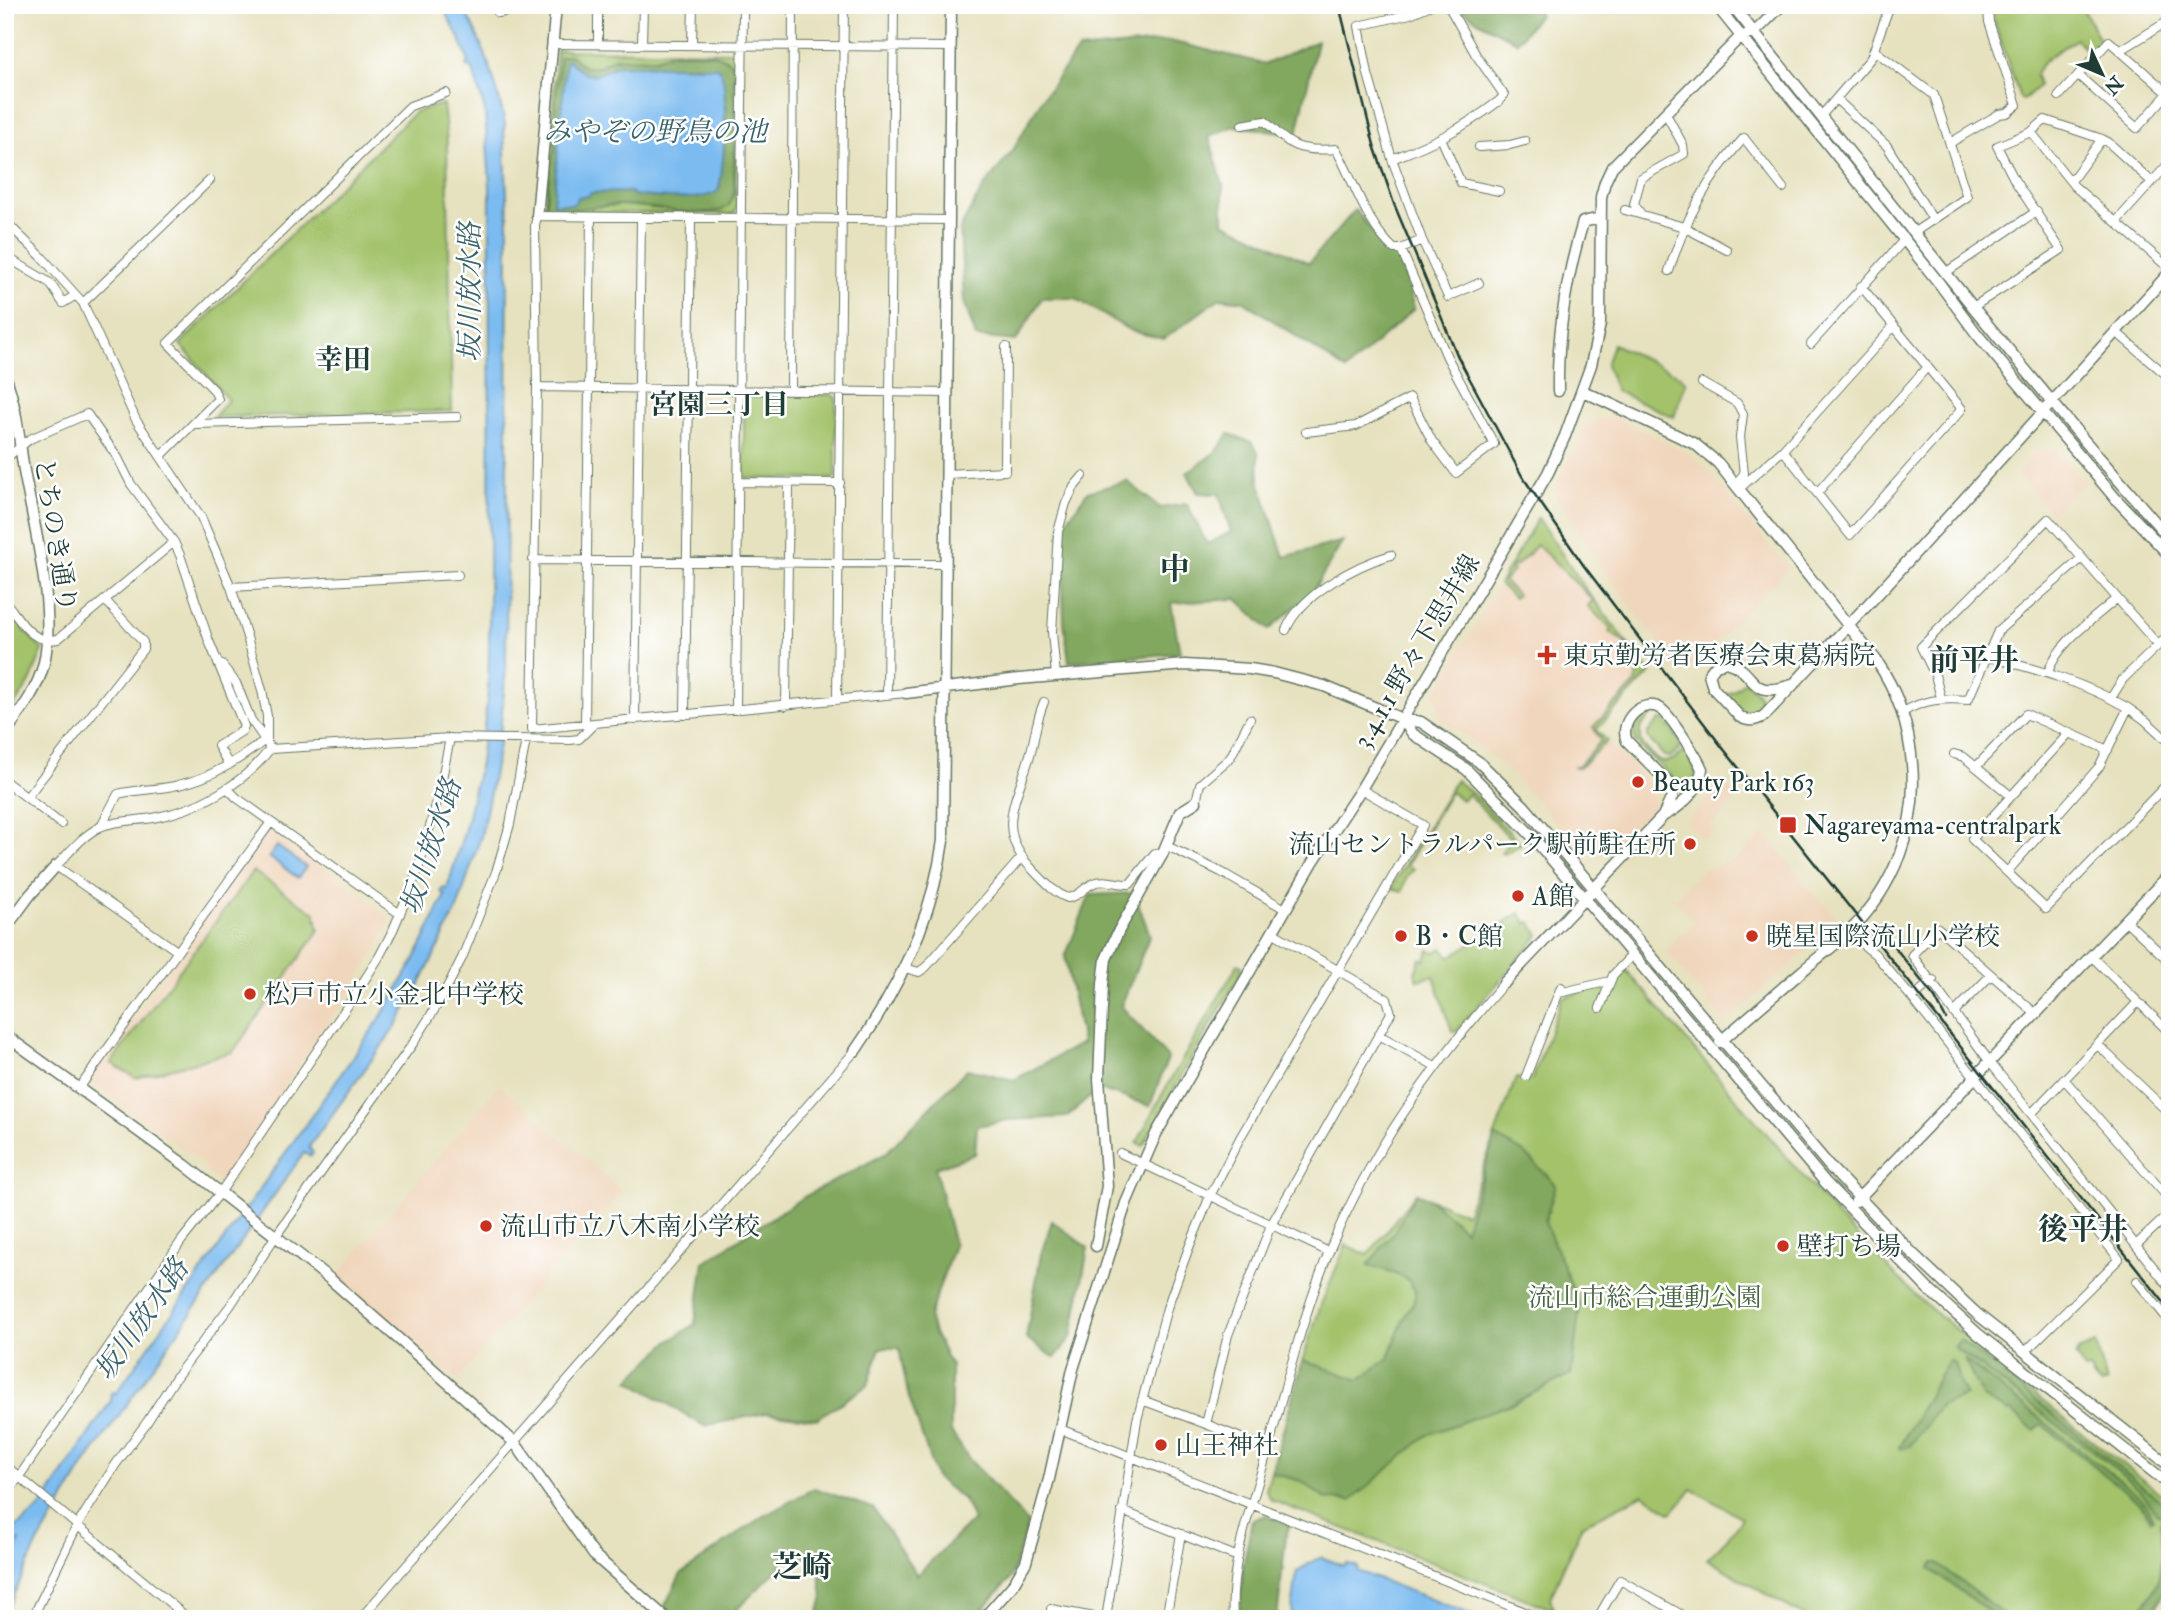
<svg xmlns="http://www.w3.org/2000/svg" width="2175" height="1624" viewBox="0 0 2175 1624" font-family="'IM FELL Double Pica','Noto Serif JP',serif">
<rect width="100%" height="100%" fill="#fff"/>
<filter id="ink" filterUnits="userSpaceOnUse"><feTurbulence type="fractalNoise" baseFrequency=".0143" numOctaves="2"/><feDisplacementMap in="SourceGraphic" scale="14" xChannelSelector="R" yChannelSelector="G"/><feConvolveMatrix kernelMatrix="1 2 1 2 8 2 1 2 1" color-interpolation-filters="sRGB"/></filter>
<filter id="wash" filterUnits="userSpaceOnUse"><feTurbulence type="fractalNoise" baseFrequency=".00686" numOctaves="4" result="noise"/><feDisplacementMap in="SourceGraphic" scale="28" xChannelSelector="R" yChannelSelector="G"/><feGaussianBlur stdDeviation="1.57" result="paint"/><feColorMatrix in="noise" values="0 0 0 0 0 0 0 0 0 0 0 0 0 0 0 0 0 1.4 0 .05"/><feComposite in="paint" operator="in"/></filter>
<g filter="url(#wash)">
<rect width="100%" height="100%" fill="#e6e1be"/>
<path fill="#f0d6bc" d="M 1611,416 L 1685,452 L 1705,467 L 1788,568 L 1684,674 L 1610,579 L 1553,492 L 1584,427 Z
M 2056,449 L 2085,482 L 2051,514 L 2017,473 L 2033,454 Z
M 1538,518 L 1585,588 L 1650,673 L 1596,731 L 1653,785 L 1653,807 L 1607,854 L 1583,852 L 1513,775 L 1474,741 L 1441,719 L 1435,694 Z
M 1725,781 L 1738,798 L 1710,826 L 1714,830 L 1704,840 L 1686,822 Z
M 269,831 L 329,872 L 391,918 L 377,947 L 340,1007 L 314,1042 L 223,1181 L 220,1181 L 202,1168 L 204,1164 L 94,1085 L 91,1078 Z
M 1764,832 L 1805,884 L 1840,921 L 1729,1019 L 1723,1019 L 1666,951 L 1695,921 L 1674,900 L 1703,870 L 1737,860 Z
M 499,1085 L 622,1191 L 457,1380 L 338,1275 Z"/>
<path fill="#a3c26a" stroke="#61804f" stroke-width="2" fill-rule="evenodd" d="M 1995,5 L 2081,5 L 2102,44 L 2095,53 L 2090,53 L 2076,39 C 2060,51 2043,56 2036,75 L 2039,86 L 2023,100 L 2020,98 L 1992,15 Z
M 557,50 L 737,52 L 736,210 L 733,214 L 547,212 L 544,208 ZM 674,53 C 694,54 722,48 734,67 L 734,195 L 668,209 L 621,205 L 551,210 L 550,164 L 555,147 L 553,136 L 560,57 L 571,55 L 583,67 L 598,67 L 615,58 L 656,59 Z
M 443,104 L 447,142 L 452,411 L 214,417 L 228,400 L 180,344 L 415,112 Z
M 1613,344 L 1677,374 L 1686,382 L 1674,417 L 1616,391 L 1606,365 Z
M 747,394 L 832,395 L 836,398 L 836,476 L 832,479 L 747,478 L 744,475 L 744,397 Z
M 1538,518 L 1585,588 L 1650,673 L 1596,730 L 1607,741 L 1579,768 L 1573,766 L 1578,766 L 1601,741 L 1593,727 L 1636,683 L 1639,665 L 1624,642 L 1609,632 L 1611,629 L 1588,606 L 1593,600 L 1537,545 L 1516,566 L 1514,565 L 1511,569 L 1513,571 L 1503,581 L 1517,595 L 1514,598 L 1499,584 Z
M 5,605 L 31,638 L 43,650 L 30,682 L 5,719 Z
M 1745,681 L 1758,694 L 1765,708 L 1760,713 C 1744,717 1736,705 1726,695 L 1736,689 Z
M 1646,715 L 1651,715 L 1640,728 L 1640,741 C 1657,762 1664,771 1685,750 C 1691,761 1701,772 1691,783 L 1679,784 L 1635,742 L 1633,725 Z
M 1660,720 L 1664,720 L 1680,741 L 1680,748 L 1670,757 L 1664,756 L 1648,738 L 1648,732 Z
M 1456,780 L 1481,801 L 1521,844 L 1505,854 L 1501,853 L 1511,839 L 1468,794 L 1462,800 L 1450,792 L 1407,865 L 1414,869 L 1407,876 L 1402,892 L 1391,888 Z
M 253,871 L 315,913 L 319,930 L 233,1052 L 136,1078 L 111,1063 Z
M 1520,913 L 1527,924 L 1531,922 L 1539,935 L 1456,1032 L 1452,1031 L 1434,976 L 1418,980 L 1415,973 L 1420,959 L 1426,960 L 1429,950 L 1436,952 L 1442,948 L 1449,957 Z
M 1238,964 L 1242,966 L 1239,976 L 1164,1106 L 1143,1146 L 1137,1143 L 1160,1098 Z
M 1626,970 L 1840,1219 L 1918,1298 L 2073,1426 L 2170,1501 L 2170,1579 L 2151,1619 L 1809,1619 L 1707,1559 L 1726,1540 L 1742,1518 L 1692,1489 L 1671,1513 L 1643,1494 L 1582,1525 L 1550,1598 L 1554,1610 L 1271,1500 L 1266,1490 L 1309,1340 L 1322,1302 L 1346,1245 L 1368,1255 L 1416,1193 L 1466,1214 L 1516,1078 L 1532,1080 L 1562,998 L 1599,986 L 1605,990 Z
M 2096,1344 L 2107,1383 L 2101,1385 L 2093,1377 L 2090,1369 L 2085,1370 L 2075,1355 L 2078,1353 L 2077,1351 Z"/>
<path fill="#82a85e" stroke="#507249" stroke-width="2" fill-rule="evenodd" d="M 1456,5 L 1539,5 L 1539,15 L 1517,42 L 1479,22 Z
M 1170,41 L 1266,64 L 1317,41 L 1297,134 L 1234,126 L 1209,136 L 1223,185 L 1223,222 L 1309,263 L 1355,210 L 1390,252 L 1399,254 L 1414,309 L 1346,370 L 1244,301 L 1220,298 L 1164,339 L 1131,331 L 1075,298 L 1042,298 L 1016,341 L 976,337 L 964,301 L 960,228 L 983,188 L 1013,150 L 1042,99 L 1078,50 Z
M 673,53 C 694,54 722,48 734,67 L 734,192 C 732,202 729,209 718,211 C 688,217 651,205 620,205 C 596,205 571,212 548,209 L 546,204 L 550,164 L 555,147 L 553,136 L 560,57 L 571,55 L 584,67 L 598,67 L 615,58 L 655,59 ZM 569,61 L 584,74 L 596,75 L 618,65 L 715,67 C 731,79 723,167 719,189 C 706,203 652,197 633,195 L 633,192 L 589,193 L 589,196 L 578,197 Z
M 1229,434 L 1251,442 L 1258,452 L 1259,481 L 1284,557 L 1343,541 L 1313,591 L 1269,630 L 1237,599 L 1171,603 L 1180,653 L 1069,662 L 1064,621 L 1061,529 L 1087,492 L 1127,481 L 1160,508 L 1187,504 L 1207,544 L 1231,532 L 1219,494 L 1198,493 L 1187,473 L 1217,451 Z
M 1134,893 L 1150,935 L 1121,1006 L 1168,1058 L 1150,1106 L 1099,1089 L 1067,1117 L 1008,1120 L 977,1126 L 975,1154 L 935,1168 L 954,1245 L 929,1317 L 934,1333 L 951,1366 L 951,1432 L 970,1460 L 1028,1523 L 1011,1578 L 974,1619 L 817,1619 L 823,1597 L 818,1560 L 792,1555 L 727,1619 L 658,1619 L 681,1574 L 759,1519 L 814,1488 L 873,1508 L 917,1575 L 973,1520 L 964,1500 L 936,1478 L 908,1394 L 899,1348 L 880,1348 L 868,1385 L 816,1419 L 766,1413 L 704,1426 L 629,1380 L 667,1343 L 695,1324 L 704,1262 L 802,1198 L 885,1154 L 967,1069 L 1014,1080 L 1082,1043 L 1065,957 L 1090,895 Z
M 1495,1136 L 1526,1154 L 1556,1185 L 1545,1222 L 1580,1306 L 1571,1374 L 1516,1402 L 1427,1435 L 1351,1501 L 1324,1498 L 1301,1481 L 1271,1473 L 1303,1360 L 1359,1380 L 1389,1358 L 1402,1322 L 1415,1299 L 1415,1291 L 1408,1280 L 1389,1271 L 1368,1265 L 1396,1229 L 1416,1193 L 1431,1200 L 1465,1230 Z
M 1052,1221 L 1088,1248 L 1072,1336 L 1055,1358 L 1026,1338 L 1041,1254 Z
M 1960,1340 L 2167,1506 L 2160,1515 L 2157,1514 L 2140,1490 L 2104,1460 L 1954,1347 Z
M 1964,1359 L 2138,1495 L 2147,1506 L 2153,1519 L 2151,1520 L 2139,1502 L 2041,1424 L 2035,1431 L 2010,1410 L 2008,1412 L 1983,1398 Z
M 1949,1360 L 1954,1363 L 1960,1384 L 1966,1396 L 1941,1405 L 1910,1446 L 1900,1449 L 1899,1447 Z
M 2170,1511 L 2170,1579 L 2151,1619 L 2129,1619 C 2161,1596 2167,1558 2160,1522 Z
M 1266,1515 L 1290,1524 L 1286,1536 L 1277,1619 L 1239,1619 L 1243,1567 L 1252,1520 Z
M 1934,1563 L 1937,1563 L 2009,1619 L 2000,1619 L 1930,1569 Z"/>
<path fill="#7bbbf0" stroke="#4d7c92" stroke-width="2" d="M 441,5 L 461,5 C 484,42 496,82 505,124 L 504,129 L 508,218 L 506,668 L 499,744 L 491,788 L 481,836 L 457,909 L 418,988 L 396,1026 L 309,1147 L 313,1153 L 311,1156 L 304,1153 L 87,1461 L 38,1543 L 5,1613 L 5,1573 L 20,1541 L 5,1544 L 5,1533 L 13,1530 L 40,1508 L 112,1399 L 110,1396 L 112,1392 L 116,1393 L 379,1020 L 414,961 L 445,895 L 441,892 L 442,888 L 447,889 L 466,825 L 480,763 L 488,691 L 489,649 L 490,186 L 485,111 L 472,67 L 467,68 L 466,65 L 469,62 L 460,39 Z
M 566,61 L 569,61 L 585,74 L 596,75 L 618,65 L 716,67 C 720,70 721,69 722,75 C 728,95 724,171 718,191 C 702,203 653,197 633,195 L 632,192 L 590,193 L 589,196 L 578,197 L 574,204 L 553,204 Z
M 277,846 L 306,867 L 298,878 L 269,857 Z
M 1321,1557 L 1344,1566 L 1346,1563 L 1358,1567 L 1357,1571 L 1483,1619 L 1291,1619 L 1297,1571 Z"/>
</g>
<g filter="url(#ink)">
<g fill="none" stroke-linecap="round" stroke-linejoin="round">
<g stroke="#657664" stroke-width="10">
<path id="minor" d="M 498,13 L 548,5
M 553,44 L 951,47
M 598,44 L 598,5
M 642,44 L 643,5
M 692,44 L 693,5
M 2121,50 L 2170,20
M 1875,51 L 1934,95 L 1967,197 L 1913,233
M 2078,75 L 2137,128 L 2170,91
M 2059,96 L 2109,41 L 2170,95
M 1836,99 L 1887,146 L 1932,218
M 1821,116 L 1871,58 L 1890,5
M 1242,125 L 1265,121 C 1291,147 1298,152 1336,149 C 1354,181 1366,224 1394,249 L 1401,249 L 1422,240 L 1392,159 C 1435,142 1462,129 1499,101 L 1504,95 L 1476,55 L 1448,5
M 2031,132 L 2045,120 L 2102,139 L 2108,142 L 2152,182
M 1441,138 L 1461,183 L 1499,191
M 1950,143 L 1999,114 L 2007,113 L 2017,105 L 1989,22 L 1988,11 L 1990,5
M 1479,147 L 1510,145 L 1525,141
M 1392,159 L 1368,74 L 1359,26 L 1410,14 L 1431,5
M 2071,181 L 2102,139
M 1625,210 L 1684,227 L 1727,250
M 1641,214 L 1634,204 L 1641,178 L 1684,154 L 1683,145 L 1665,112
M 5,221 L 41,256 L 83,303 L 136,420 L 201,517 L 231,587 L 247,637 L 262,690 L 267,716 L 267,743 L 270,749 C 243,785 197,810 153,818 C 136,821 116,820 100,827 C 83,835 69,853 56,866 L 177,951
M 2116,222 L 2170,162
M 1422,240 L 1448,297 L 1479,283
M 5,256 L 50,283 L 63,303 L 76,295
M 1669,271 C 1685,220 1707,178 1744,138 L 1783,188
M 1945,273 L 2037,211
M 83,303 L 210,180
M 1973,307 L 2061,250 L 2015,181 L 1997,146 L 2031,132 L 2074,186 L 2170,269
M 2116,332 L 2170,378
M 1811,344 L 1904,240
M 1702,383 L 1737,403 L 1743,414 L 1740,437 L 1744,474 L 1736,483
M 537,387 L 947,393
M 791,391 L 793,5
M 194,424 L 457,417
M 1306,432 L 1356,426 L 1410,398 L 1432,441 L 1456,473 L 1494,444 L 1447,357 L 1401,249
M 1783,450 L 1850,535 L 1962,409 L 1861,286
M 161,456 L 218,399 L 214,390 L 168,343 L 410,106 L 446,93
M 5,459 L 30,439 L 87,414 L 118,458 L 131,484 L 174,542 L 180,555 L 209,641 L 244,726 L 242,731 L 218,746 L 229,765
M 946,474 L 1005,471 L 1006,347
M 739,482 L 840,483
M 1740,488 L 1783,450 L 1894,326
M 1817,493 L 1927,367
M 533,560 L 946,564
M 231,587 L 458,575
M 5,601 C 21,621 30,644 58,639 L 174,542
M 1286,630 C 1300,595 1356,565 1391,555
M 1986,656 C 2035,669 2083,682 2128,708 L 2099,767 L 2007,872
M 222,665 L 236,683 L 251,720 L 267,743
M 2048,672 C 2059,641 2093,620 2117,598
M 1056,676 L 1052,632 L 1058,532 L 1066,503 L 1074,487 L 1083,476
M 906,693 L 532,729 L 537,387 L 535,225 L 537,216 L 949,220
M 887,695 L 894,5
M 1941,698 L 1935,675 L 1921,647 L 2048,519 L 2158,645
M 2111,698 L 2123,679 L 2170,634
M 837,700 L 844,5
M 1044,702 C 1035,723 1036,735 1030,755 C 1017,801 993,830 1034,871 C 1044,881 1054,893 1068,898 C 1079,897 1084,887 1094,883 C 1105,878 1119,885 1130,884 L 1155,853 L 1162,855
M 786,706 L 789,484
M 2128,708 L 2145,720 L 2170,743
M 736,710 L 743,5
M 1903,712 C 1925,699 1943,698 1968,700 L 1998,631 L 2082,558
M 685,715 L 691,218
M 635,720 L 641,217
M 585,725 L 591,217
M 2069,733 L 1972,839 L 2046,909 L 2170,781
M 270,749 L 450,738 L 570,740 L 579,739 L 594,724
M 1954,754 L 1964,757 L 2011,796
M 1976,767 L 2026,714 L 2108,750
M 5,781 L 61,824
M 227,788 L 237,798 L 400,914
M 27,797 L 143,649 L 143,642 L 105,600
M 1196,802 L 1200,784 L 1230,758 L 1250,719
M 101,826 L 118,794 C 138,789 159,790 178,785 C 211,778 239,760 265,740
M 1167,846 L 1221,872 L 1285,909
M 2125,920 L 2170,962
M 1848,933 L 1875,954 L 1912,998 L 2119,1259 L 2025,1352
M 2091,956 L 2170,1033
M 905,968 L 919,972 L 926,967 L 1021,858
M 1559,993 L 1610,981
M 1912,998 L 1933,980
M 1600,1008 L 1613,975 L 1632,955
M 1955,1012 L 1991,975
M 2035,1013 L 1938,928 L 1912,955 L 1989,1061 L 2170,1288
M 1379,1035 L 1435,1066
M 2098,1045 L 2170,1114
M 1526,1076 L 1561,987
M 2064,1079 L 2170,1200
M 80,1087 L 271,822
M 2032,1113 L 2138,1002
M 1120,1153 L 1329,1252
M 2104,1241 L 2122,1227
M 2136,1245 L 2170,1213
M 2137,1281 L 2170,1322
M 1142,1400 L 1206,1424
M 1060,1429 L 1543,1619
M 1268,1449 L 1206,1424 L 1228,1335 L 1271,1225 L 1391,1013 L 1387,999 L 1272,932
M 5,1465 L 189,1619
M 5,1497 L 182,1240 L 220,1193 L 357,992 L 379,957 L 393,930 L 417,873 L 439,794 L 450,738
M 1122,1511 L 1238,1557
M 1051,1609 L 1105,1619
M 32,1619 L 78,1524 L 116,1464 L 147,1422 L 176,1377 L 230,1306 L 275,1237 L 414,1042 L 441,999 L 462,958 L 496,872 L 510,824 L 526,740
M 360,1619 L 855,1051
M 1106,1619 L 1137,1420 L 1167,1308 L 1188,1250 L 1210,1196 L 1240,1138 L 1423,825 L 1361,789
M 1166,1619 L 1181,1534
M 1233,1619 C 1229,1562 1252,1506 1267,1452 C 1286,1385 1302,1319 1328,1254 C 1369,1153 1433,1064 1504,983
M 1597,1619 L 1620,1580 L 1689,1619"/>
</g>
<g stroke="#657664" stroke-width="13">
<path id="tertiary" d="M 1716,5 L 1939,283 L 1976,333 L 2116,499 L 2170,556
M 1732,5 L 1973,307 L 2083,439 L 2170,539
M 537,216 L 556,5
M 5,376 C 17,406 19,440 24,471 C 34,527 56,608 44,663 C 38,689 21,711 5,733
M 1558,391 C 1557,332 1566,278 1583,222 L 1600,218
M 1583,391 L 1695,444 L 1718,463 L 1876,660 C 1898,692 1909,725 1912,764 C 1918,826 1894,888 1849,932 C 1834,946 1816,959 1800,973 C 1773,996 1746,1019 1720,1042
M 1792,685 C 1745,700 1760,672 1726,662 L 1716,665 L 1709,674 L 1713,688 L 1740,717 C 1749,722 1755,721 1764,716 L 1887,584 L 2170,272
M 906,693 L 1019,679 L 1185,665 L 1250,669 L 1274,673 L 1324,686 L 1402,719 L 1421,722 L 1479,762 L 1524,806 L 1831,1168 L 1912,1253 L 1977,1314 L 2170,1466
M 1402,719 L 1413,734 L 1466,769 L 1531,835 L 1825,1182 L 1927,1288 L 1978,1334 L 2170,1485
M 5,929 L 30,895 L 56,866
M 1504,983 L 1663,816 L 1672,797 L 1671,785 L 1627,741 C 1618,722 1642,697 1661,709 C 1671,716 1697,757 1702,769 C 1700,790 1681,807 1663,816
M 5,1035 L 185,1165 L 330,1279 L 417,1355 L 515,1443 L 594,1555 L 667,1619
M 855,1051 C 900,987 932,919 943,841 L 951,5
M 1856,1201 L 2170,874
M 1096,1246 L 1107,1186 L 1099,1079 L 1103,984 L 1106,959 L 1119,930 L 1162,855 L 1180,812 L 1196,802
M 983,1619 L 1012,1586 L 1026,1562 L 1049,1479 L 1073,1369 L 1126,1203 L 1156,1134 L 1313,862 L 1361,789 L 1484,582 L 1548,473 L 1565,436 L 1591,365 L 1600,324 L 1601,197 L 1605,182 L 1612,167 L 1740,37 L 1755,32 L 1782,5"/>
</g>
<g stroke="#657664" stroke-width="15">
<path id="secondary" d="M 2168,1619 L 2170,1616"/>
</g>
<use href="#minor" stroke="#fff" stroke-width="8"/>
<use href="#tertiary" stroke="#fff" stroke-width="10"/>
<use href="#secondary" stroke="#fde5c4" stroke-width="12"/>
<path stroke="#1f3d34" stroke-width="2.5" d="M 1339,5 L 1374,145 L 1394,204 L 1458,357 L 1522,476 L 1584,566 L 1722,747 L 2170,1310
M 1882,931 L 1935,998 L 1946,1019"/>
</g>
</g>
<g fill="#c8321e" stroke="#fff" stroke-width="2.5">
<path d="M1543.5 644.5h7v7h7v7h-7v7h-7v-7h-7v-7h7z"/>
<circle cx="1638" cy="782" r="7"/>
<rect x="1779" y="816" width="18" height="18" rx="3.5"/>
<circle cx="1690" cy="844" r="7"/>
<circle cx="1518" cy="896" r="7"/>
<circle cx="1401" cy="936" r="7"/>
<circle cx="1752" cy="936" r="7"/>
<circle cx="250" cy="994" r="7"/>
<circle cx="486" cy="1226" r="7"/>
<circle cx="1783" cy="1246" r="7"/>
<circle cx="1161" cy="1445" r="7"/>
</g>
<g text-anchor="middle" stroke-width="5" stroke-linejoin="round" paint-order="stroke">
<g font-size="26" fill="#1f3d34" stroke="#fff">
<text transform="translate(56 535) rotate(81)" y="9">とちのき通り</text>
<text transform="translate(1416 651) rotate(-59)" y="9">3.4.1.1 野々下思井線</text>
</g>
<g font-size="26" fill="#1f3d34" stroke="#fff" text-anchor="start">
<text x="1563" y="664">東京勤労者医療会東葛病院</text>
<text x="1652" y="791">Beauty Park 163</text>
<text x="1804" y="834">Nagareyama-centralpark</text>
<text x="1676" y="853" text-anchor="end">流山セントラルパーク駅前駐在所</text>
<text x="1532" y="905">A館</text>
<text x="1415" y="945">B・C館</text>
<text x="1766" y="945">暁星国際流山小学校</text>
<text x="264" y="1003">松戸市立小金北中学校</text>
<text x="500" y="1235">流山市立八木南小学校</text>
<text x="1797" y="1255">壁打ち場</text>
<text x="1175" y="1454">山王神社</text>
</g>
<g font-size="26" fill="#476544" stroke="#fff">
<text x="1645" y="1306">流山市総合運動公園</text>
</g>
<g font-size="28" font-style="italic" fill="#3b636c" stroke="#fff">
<text x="655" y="141">みやぞの野鳥の池</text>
<text transform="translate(469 292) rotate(-90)" y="10">坂川放水路</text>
<text transform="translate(430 846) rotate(-72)" y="10">坂川放水路</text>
<text transform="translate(141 1319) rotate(-55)" y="10">坂川放水路</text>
</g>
<g font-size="28" font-weight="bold" fill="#1f3d34" stroke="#fff">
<text x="343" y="369">幸田</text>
<text x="719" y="414">宮園三丁目</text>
</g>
<g font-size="30" font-weight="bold" fill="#1f3d34" stroke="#fff">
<text x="1175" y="579">中</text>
<text x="1974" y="670">前平井</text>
<text x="2083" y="1239">後平井</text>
<text x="802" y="1577">芝崎</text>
</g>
</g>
<rect width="2175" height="1624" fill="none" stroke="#fff" stroke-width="28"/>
<g transform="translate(2102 74) rotate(134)" stroke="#ffffff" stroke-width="5" paint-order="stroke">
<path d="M0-5L12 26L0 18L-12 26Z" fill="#1f3d34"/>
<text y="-10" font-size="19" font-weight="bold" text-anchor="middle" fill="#1f3d34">N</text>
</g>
</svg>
